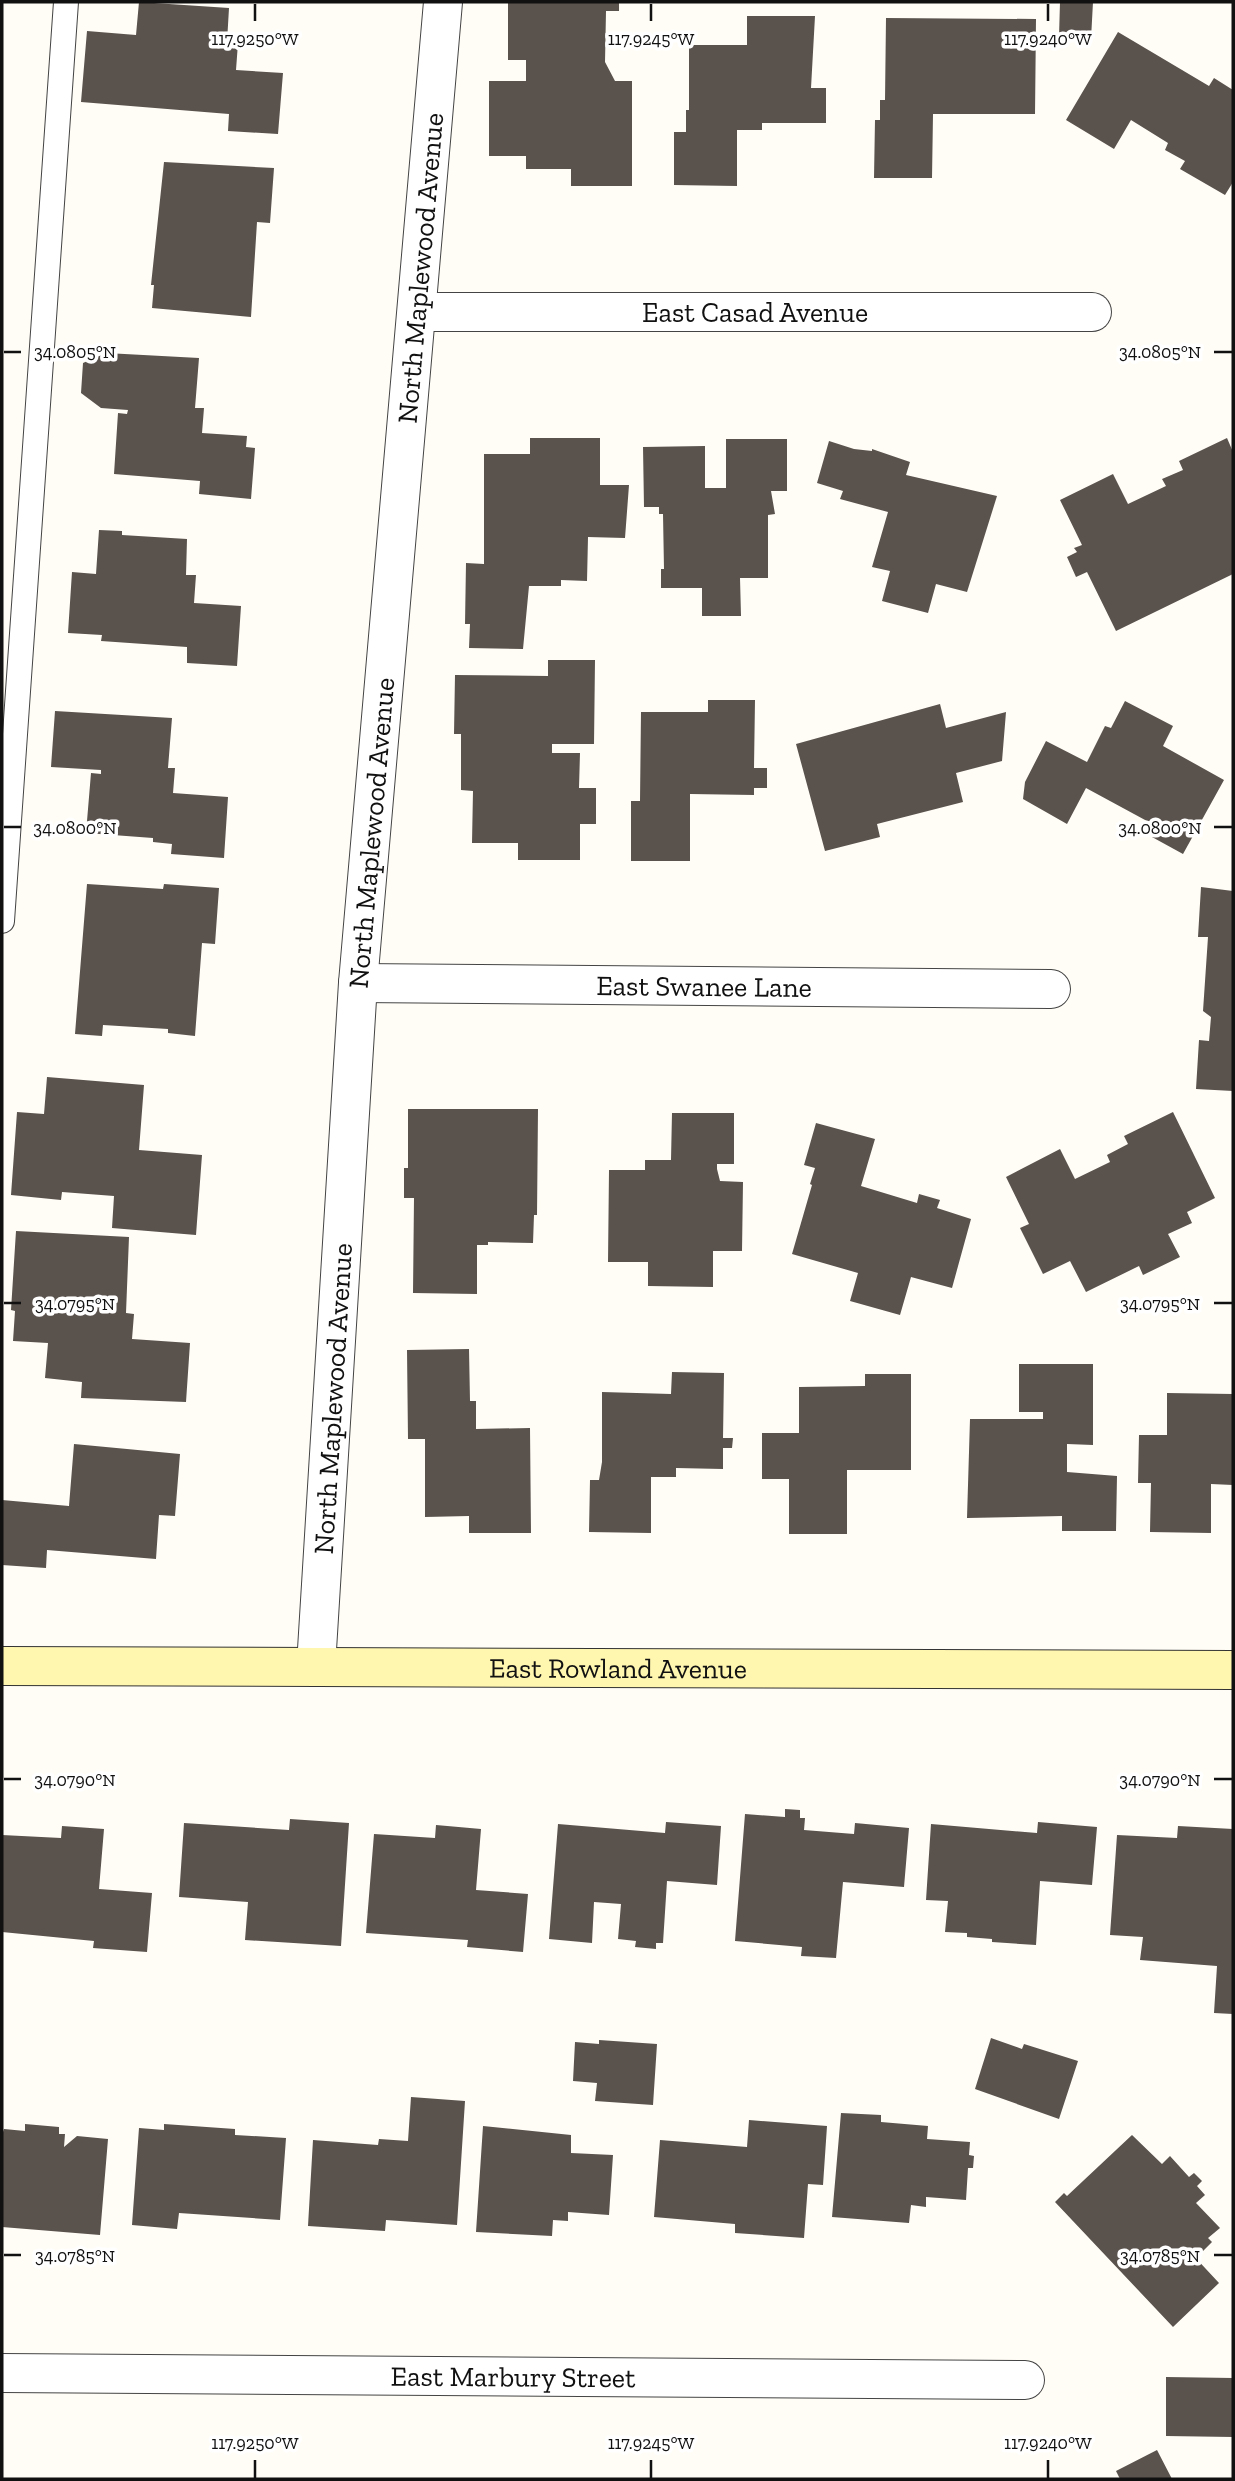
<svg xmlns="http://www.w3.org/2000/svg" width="1235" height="2481" viewBox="0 0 1235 2481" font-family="'Zilla Slab',serif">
<rect width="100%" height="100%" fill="#fffdf5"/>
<path fill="#5a524d" d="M 139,2 L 229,8 L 227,42 L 238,43 L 236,70 L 283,73 L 278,134 L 228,131 L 229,114 L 81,102 L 87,31 L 136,35 Z
M 508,2 L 619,2 L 619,11 L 606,11 L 605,62 L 615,81 L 632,81 L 632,186 L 571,186 L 571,169 L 526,169 L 526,156 L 489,156 L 489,81 L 526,81 L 526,60 L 508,60 Z
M 1060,2 L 1093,2 L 1091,39 L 1059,37 Z
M 747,16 L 815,16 L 811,88 L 826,88 L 826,123 L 762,123 L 762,130 L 737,130 L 737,186 L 674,185 L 674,132 L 686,132 L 686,110 L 689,110 L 689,45 L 747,45 Z
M 886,18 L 1036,19 L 1035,114 L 933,114 L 932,178 L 874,178 L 875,120 L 880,120 L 880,100 L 885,100 Z
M 1118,32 L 1209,86 L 1214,78 L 1233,90 L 1233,182 L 1225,195 L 1180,169 L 1185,161 L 1165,150 L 1168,143 L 1131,120 L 1114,149 L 1066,120 Z
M 164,162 L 274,168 L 270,223 L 257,222 L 251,317 L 152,308 L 154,285 L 151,285 Z
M 106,353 L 199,358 L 195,408 L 204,408 L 202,433 L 247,436 L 246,447 L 255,448 L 251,499 L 199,494 L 200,481 L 114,474 L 118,413 L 127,414 L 128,410 L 101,408 L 81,393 L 83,363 Z
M 530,438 L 600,438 L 600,485 L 629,485 L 625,538 L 588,537 L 587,581 L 561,580 L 561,586 L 529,586 L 523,649 L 469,648 L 470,624 L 465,624 L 466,563 L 484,564 L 484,454 L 530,454 Z
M 1227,438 L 1233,452 L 1233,574 L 1116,631 L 1087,572 L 1076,577 L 1067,557 L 1077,552 L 1074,548 L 1082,545 L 1060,500 L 1113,474 L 1128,504 L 1166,486 L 1162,479 L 1183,470 L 1179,461 Z
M 726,439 L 787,439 L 787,491 L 771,491 L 775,514 L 768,515 L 768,578 L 740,578 L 741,616 L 702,616 L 702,588 L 661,588 L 661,569 L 664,569 L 663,514 L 659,514 L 659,507 L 644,507 L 643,447 L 705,446 L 705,488 L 726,488 Z
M 829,441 L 854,449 L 872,451 L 872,449 L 910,462 L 906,475 L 997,496 L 967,592 L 936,584 L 928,613 L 882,601 L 890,571 L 872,567 L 888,512 L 840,499 L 843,491 L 817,483 Z
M 99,530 L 122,531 L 122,535 L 187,539 L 186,575 L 196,575 L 194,603 L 241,606 L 237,666 L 187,663 L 187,647 L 101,641 L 102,635 L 68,633 L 72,572 L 96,574 Z
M 548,660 L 595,660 L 594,744 L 552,744 L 552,753 L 580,753 L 579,788 L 596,788 L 596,824 L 580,824 L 580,860 L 518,860 L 518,843 L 472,843 L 473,791 L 461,790 L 461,734 L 454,734 L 455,675 L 548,676 Z
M 708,700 L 755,700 L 754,768 L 767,768 L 767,788 L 754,788 L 754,795 L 690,794 L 690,861 L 631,861 L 631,801 L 640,801 L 641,712 L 708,712 Z
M 1125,701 L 1173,726 L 1163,746 L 1224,780 L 1183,854 L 1152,837 L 1158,827 L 1086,788 L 1067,824 L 1023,799 L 1025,782 L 1046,741 L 1087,762 L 1105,726 L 1111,728 Z
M 940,704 L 946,728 L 1006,712 L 1002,761 L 956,773 L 963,802 L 877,824 L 880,837 L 825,851 L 796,744 Z
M 55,711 L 172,718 L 168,768 L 175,768 L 173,793 L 228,797 L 224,858 L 171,854 L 172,844 L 153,842 L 153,838 L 86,833 L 91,773 L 101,774 L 101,770 L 51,767 Z
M 87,884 L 163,889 L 164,884 L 219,888 L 215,944 L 202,943 L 195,1036 L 168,1033 L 168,1029 L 103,1025 L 102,1036 L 75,1034 Z
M 1201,887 L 1233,891 L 1233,1091 L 1196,1089 L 1199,1040 L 1209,1041 L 1211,1017 L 1203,1011 L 1208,937 L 1198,937 Z
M 47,1077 L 144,1085 L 139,1150 L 202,1155 L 196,1235 L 112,1228 L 114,1196 L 62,1192 L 61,1200 L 11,1195 L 17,1112 L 44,1114 Z
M 408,1109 L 538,1109 L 537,1215 L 534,1215 L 533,1243 L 488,1242 L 488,1245 L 477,1245 L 477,1294 L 413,1293 L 414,1198 L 404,1198 L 404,1168 L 408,1168 Z
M 1173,1112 L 1215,1198 L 1187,1212 L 1192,1223 L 1168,1234 L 1180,1257 L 1143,1275 L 1139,1266 L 1086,1292 L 1070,1261 L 1043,1274 L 1020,1228 L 1029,1224 L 1006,1177 L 1060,1149 L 1075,1179 L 1110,1162 L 1107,1155 L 1128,1144 L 1124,1136 Z
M 672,1113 L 734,1113 L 734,1164 L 717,1164 L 717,1169 L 720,1181 L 743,1182 L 742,1251 L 713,1251 L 713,1287 L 648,1286 L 648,1262 L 608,1262 L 609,1170 L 645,1170 L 645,1160 L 671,1160 Z
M 816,1123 L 875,1139 L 861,1186 L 917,1203 L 919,1194 L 940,1200 L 937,1208 L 971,1219 L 952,1288 L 911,1277 L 900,1315 L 850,1301 L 858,1273 L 792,1254 L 812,1185 L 810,1184 L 815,1168 L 804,1165 Z
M 16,1231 L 129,1237 L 126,1313 L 134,1314 L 132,1339 L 190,1343 L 186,1402 L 81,1398 L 82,1382 L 45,1378 L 48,1343 L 13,1341 L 15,1311 L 11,1310 Z
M 469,1349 L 470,1401 L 476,1401 L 476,1429 L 530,1428 L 531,1533 L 469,1533 L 469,1516 L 425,1517 L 425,1439 L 408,1439 L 407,1350 Z
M 1019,1364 L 1093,1364 L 1093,1445 L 1067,1444 L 1067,1472 L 1117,1476 L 1116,1531 L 1062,1531 L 1062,1516 L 967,1518 L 970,1419 L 1043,1419 L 1043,1412 L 1019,1412 Z
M 672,1372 L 724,1373 L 723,1438 L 733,1438 L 732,1448 L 723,1448 L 723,1469 L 676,1468 L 676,1477 L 651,1477 L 651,1533 L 589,1532 L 590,1480 L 599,1480 L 602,1462 L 602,1392 L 671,1394 Z
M 865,1374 L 911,1374 L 911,1470 L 847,1470 L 847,1534 L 789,1534 L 789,1479 L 762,1479 L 762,1433 L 799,1433 L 799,1387 L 865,1386 Z
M 1167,1393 L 1233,1394 L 1233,1485 L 1211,1484 L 1211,1533 L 1150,1532 L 1151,1483 L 1138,1483 L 1139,1435 L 1167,1435 Z
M 74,1444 L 180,1454 L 175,1516 L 159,1515 L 156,1559 L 47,1550 L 46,1568 L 2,1565 L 2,1500 L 69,1506 Z
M 785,1809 L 800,1810 L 800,1818 L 805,1818 L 804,1830 L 854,1834 L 855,1823 L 909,1828 L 904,1887 L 843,1882 L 836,1958 L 801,1956 L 802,1947 L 735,1941 L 745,1814 L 785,1817 Z
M 290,1819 L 349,1823 L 341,1946 L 245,1940 L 248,1902 L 179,1897 L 184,1823 L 289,1830 Z
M 666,1822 L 721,1826 L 717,1885 L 667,1881 L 663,1943 L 656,1943 L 656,1949 L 635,1947 L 636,1941 L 618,1939 L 621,1904 L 594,1902 L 592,1943 L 549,1939 L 558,1824 L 665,1833 Z
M 1038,1822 L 1097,1827 L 1092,1885 L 1040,1881 L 1036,1945 L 992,1942 L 992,1939 L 967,1937 L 967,1933 L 945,1932 L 948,1901 L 926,1900 L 931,1824 L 1037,1833 Z
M 436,1825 L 481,1829 L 476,1890 L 528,1894 L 523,1952 L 467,1947 L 468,1940 L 366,1933 L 374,1834 L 435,1838 Z
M 62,1826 L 104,1829 L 99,1889 L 152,1893 L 147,1952 L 93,1948 L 94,1941 L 2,1932 L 2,1835 L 61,1838 Z
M 1178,1826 L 1233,1829 L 1233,2014 L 1214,2013 L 1217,1966 L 1140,1960 L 1143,1937 L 1110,1935 L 1117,1835 L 1177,1838 Z
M 991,2038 L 1022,2049 L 1024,2044 L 1078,2061 L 1059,2119 L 975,2089 Z
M 599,2040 L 657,2044 L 653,2105 L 595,2101 L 597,2083 L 573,2081 L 575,2042 L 599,2044 Z
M 411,2097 L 465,2101 L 457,2225 L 386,2220 L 385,2231 L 308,2226 L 313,2140 L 378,2145 L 379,2139 L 408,2141 Z
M 841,2113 L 881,2115 L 881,2122 L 928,2126 L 927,2139 L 970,2142 L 969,2155 L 974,2156 L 973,2168 L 968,2168 L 966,2200 L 926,2197 L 926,2207 L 911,2205 L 909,2223 L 832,2217 Z
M 749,2120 L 827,2126 L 823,2185 L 808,2184 L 804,2238 L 735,2233 L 735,2224 L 654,2217 L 660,2140 L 747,2147 Z
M 25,2124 L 59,2127 L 59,2134 L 65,2134 L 64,2147 L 77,2136 L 108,2139 L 100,2235 L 2,2227 L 2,2135 L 4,2129 L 25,2131 Z
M 164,2124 L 235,2129 L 235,2135 L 286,2138 L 280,2220 L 179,2213 L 177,2229 L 132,2225 L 139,2128 L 164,2130 Z
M 483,2126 L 571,2135 L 571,2153 L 613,2155 L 609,2215 L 568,2212 L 568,2221 L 553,2220 L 552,2236 L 476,2232 Z
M 1132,2135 L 1162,2164 L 1170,2156 L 1189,2177 L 1194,2173 L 1202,2181 L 1197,2186 L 1205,2195 L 1196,2203 L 1220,2228 L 1208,2238 L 1212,2242 L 1203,2251 L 1200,2248 L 1192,2254 L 1219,2283 L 1173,2327 L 1055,2202 L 1064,2193 L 1067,2196 Z
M 1166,2377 L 1233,2378 L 1233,2437 L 1166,2436 Z
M 1157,2450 L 1172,2479 L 1120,2479 L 1116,2471 Z"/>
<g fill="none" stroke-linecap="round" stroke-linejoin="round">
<g stroke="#444" stroke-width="26">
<path id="lane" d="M 2,921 L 66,2"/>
</g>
<g stroke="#444" stroke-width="40">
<g id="street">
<path id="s1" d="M 419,312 L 1092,312"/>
<path id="s2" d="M 358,983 L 1051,989"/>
<path id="s3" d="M 316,1666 L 358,983 L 443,2"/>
<path id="s4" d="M 2,2373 L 1025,2380"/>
</g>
</g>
<g stroke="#333" stroke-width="40">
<g id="secondary">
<path id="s5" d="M 2,1666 L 1233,1670"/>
</g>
</g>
<use href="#lane" stroke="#fff" stroke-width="24"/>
<use href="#street" stroke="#fff" stroke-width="38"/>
<use href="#secondary" stroke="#fff6b0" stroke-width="38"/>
</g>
<path fill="none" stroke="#111" stroke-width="2.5" d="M 255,4 L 255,21M 651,4 L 651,21M 1048,4 L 1048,21M 4,352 L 21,352M 1214,352 L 1232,352M 4,827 L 21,827M 1214,827 L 1232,827M 4,1303 L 21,1303M 1214,1303 L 1232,1303M 4,1779 L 21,1779M 1214,1779 L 1232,1779M 4,2255 L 21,2255M 1214,2255 L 1232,2255M 255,2460 L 255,2478M 651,2460 L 651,2478M 1048,2460 L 1048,2478"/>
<g text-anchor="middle" stroke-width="7" stroke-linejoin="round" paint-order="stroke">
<g font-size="28" fill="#111" stroke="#fff">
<text dy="10" stroke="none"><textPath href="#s3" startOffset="1402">North Maplewood Avenue</textPath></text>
<text dy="10" stroke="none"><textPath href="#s1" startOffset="336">East Casad Avenue</textPath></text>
<text dy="10" stroke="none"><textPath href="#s3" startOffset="835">North Maplewood Avenue</textPath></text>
<text dy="10" stroke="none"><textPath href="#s2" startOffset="346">East Swanee Lane</textPath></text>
<text dy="10" stroke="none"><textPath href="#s3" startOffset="268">North Maplewood Avenue</textPath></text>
<text dy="10" stroke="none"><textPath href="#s5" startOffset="616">East Rowland Avenue</textPath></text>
<text dy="10" stroke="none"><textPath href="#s4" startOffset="511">East Marbury Street</textPath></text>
</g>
</g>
<g font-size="18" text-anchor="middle" fill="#111" stroke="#fff" stroke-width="7" stroke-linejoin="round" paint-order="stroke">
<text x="255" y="45">117.9250°W</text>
<text x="651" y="45">117.9245°W</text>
<text x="1048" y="45">117.9240°W</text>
<text x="75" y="358">34.0805°N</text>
<text x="1160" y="358">34.0805°N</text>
<text x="75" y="834">34.0800°N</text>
<text x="1160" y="834">34.0800°N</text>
<text x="75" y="1310">34.0795°N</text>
<text x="1160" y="1310">34.0795°N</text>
<text x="75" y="1786">34.0790°N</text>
<text x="1160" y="1786">34.0790°N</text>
<text x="75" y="2262">34.0785°N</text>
<text x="1160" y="2262">34.0785°N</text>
<text x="255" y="2449">117.9250°W</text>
<text x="651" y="2449">117.9245°W</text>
<text x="1048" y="2449">117.9240°W</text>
</g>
<rect width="1235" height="2481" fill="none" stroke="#111111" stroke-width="7"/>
</svg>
